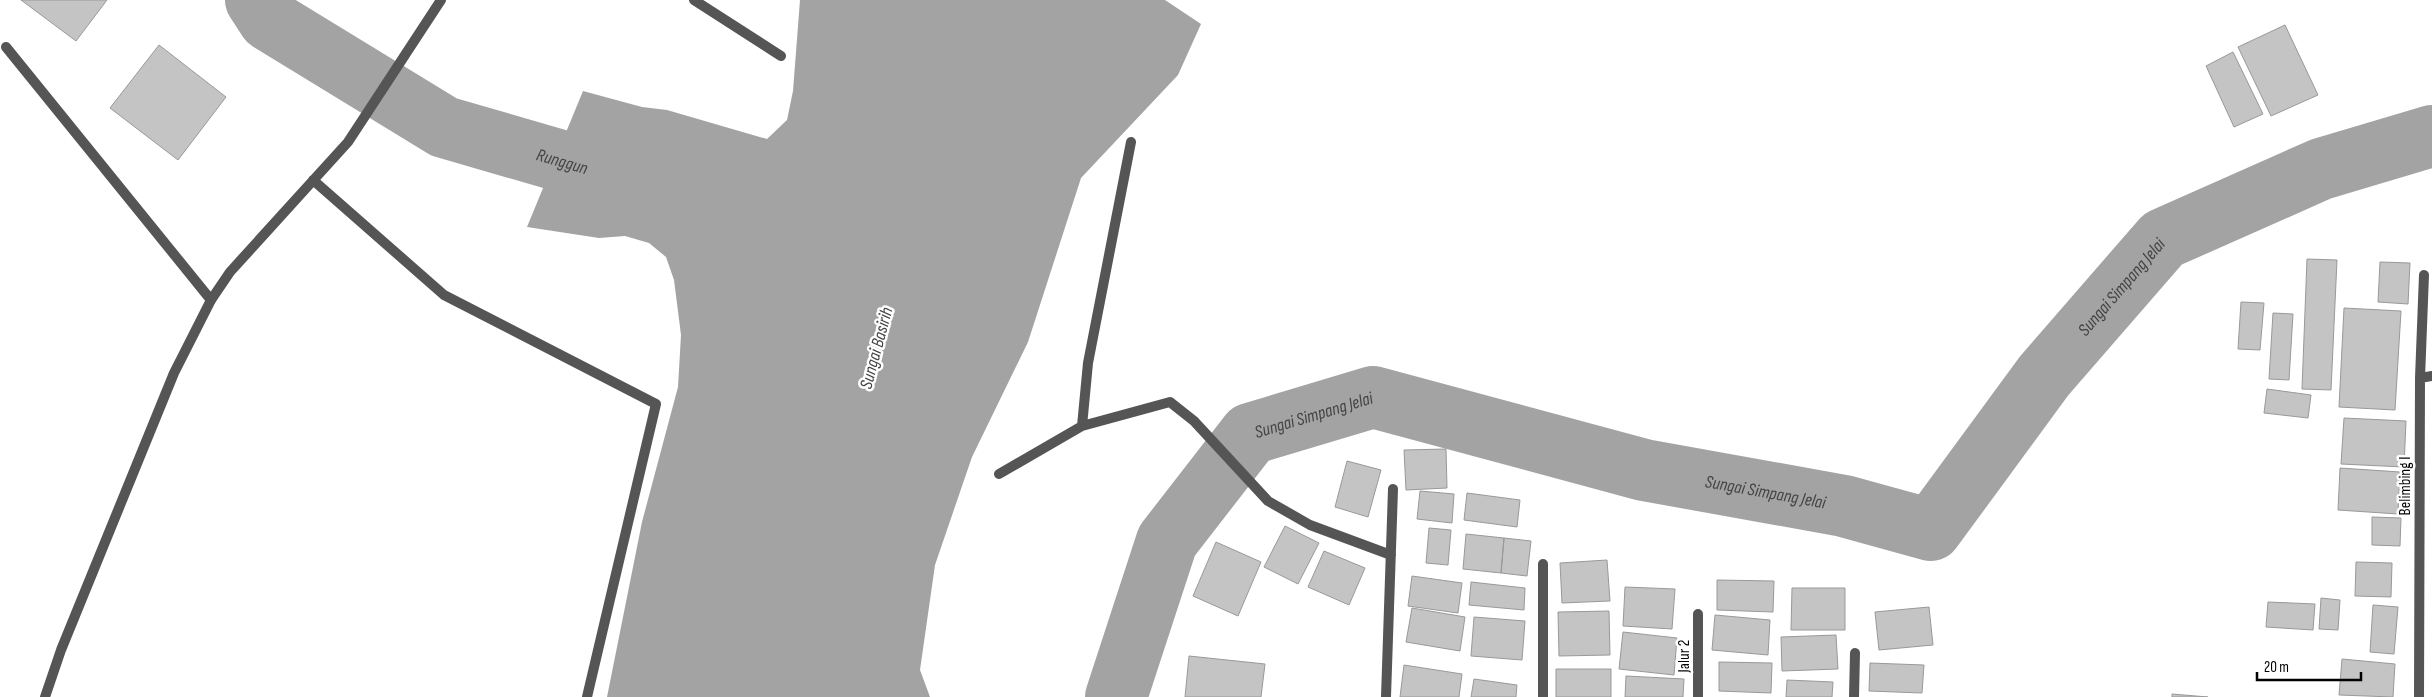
<svg xmlns="http://www.w3.org/2000/svg" width="2432" height="697" viewBox="0 0 2432 697" font-family="'Sofia Sans Condensed',sans-serif">
<rect width="100%" height="100%" fill="#fff"/>
<path fill="#a3a3a3" d="M 800,0 L 1165,0 L 1201,24 L 1178,75 L 1081,178 L 1028,342 L 972,457 L 935,565 L 920,670 L 930,697 L 607,697 L 642,522 L 678,387 L 681,335 L 674,280 L 666,257 L 649,243 L 625,236 L 599,238 L 527,227 L 583,91 L 642,107 L 667,110 L 767,139 L 787,120 L 793,91 Z"/>
<g fill="none" stroke-linecap="round" stroke-linejoin="round">
<g stroke="#a3a3a3" stroke-width="62">
<path id="s1" d="M 256,0 L 269,20 L 444,127 L 637,183"/>
<path id="s2" d="M 1116,697 L 1167,541 L 1250,434 L 1373,397 L 1644,470 L 1844,506 L 1931,530 L 2044,376 L 2163,239 L 2321,169 L 2432,136"/>
</g>
</g>
<path fill="#c4c4c4" stroke="#999" d="M 21,0 L 107,0 L 76,41 Z
M 2285,25 L 2318,95 L 2271,116 L 2238,47 Z
M 159,45 L 226,97 L 178,160 L 110,108 Z
M 2233,52 L 2263,114 L 2234,127 L 2206,66 Z
M 2307,259 L 2337,260 L 2331,390 L 2302,389 Z
M 2380,262 L 2410,263 L 2408,304 L 2378,302 Z
M 2241,302 L 2264,303 L 2260,350 L 2238,349 Z
M 2344,308 L 2401,311 L 2395,410 L 2339,407 Z
M 2273,313 L 2293,314 L 2289,380 L 2269,379 Z
M 2267,389 L 2311,395 L 2308,418 L 2264,413 Z
M 2344,418 L 2406,421 L 2404,467 L 2341,464 Z
M 1446,449 L 1447,488 L 1406,490 L 1404,450 Z
M 1347,461 L 1381,470 L 1368,517 L 1335,507 Z
M 2340,468 L 2400,472 L 2398,514 L 2338,510 Z
M 1420,491 L 1454,494 L 1452,523 L 1417,519 Z
M 1467,493 L 1520,500 L 1517,527 L 1464,520 Z
M 2372,517 L 2401,518 L 2400,546 L 2372,545 Z
M 1285,526 L 1319,543 L 1298,584 L 1264,567 Z
M 1429,528 L 1451,530 L 1448,565 L 1426,563 Z
M 1466,534 L 1504,538 L 1501,573 L 1463,569 Z
M 1504,538 L 1531,541 L 1527,576 L 1501,573 Z
M 1216,542 L 1261,562 L 1238,616 L 1193,596 Z
M 1324,551 L 1365,568 L 1349,605 L 1308,587 Z
M 1607,560 L 1610,601 L 1562,603 L 1560,563 Z
M 2356,562 L 2392,563 L 2391,597 L 2355,596 Z
M 1412,576 L 1462,583 L 1458,613 L 1408,606 Z
M 1717,580 L 1774,581 L 1773,612 L 1717,610 Z
M 1471,582 L 1525,588 L 1524,610 L 1469,605 Z
M 1625,587 L 1675,589 L 1672,629 L 1623,626 Z
M 1792,588 L 1845,588 L 1845,630 L 1791,630 Z
M 2321,598 L 2340,600 L 2338,630 L 2319,629 Z
M 2268,602 L 2315,604 L 2313,630 L 2266,627 Z
M 2373,605 L 2398,607 L 2394,654 L 2370,652 Z
M 1929,607 L 1933,645 L 1879,650 L 1875,612 Z
M 1412,608 L 1465,617 L 1460,651 L 1406,642 Z
M 1609,611 L 1610,655 L 1559,656 L 1558,612 Z
M 1715,615 L 1770,620 L 1768,655 L 1712,650 Z
M 1474,617 L 1525,621 L 1522,660 L 1471,656 Z
M 1623,632 L 1677,638 L 1674,675 L 1619,669 Z
M 1836,635 L 1838,669 L 1782,671 L 1781,637 Z
M 1189,656 L 1265,664 L 1261,697 L 1185,697 Z
M 2342,659 L 2395,664 L 2393,697 L 2339,695 Z
M 1719,662 L 1772,663 L 1771,693 L 1719,691 Z
M 1870,663 L 1924,665 L 1922,693 L 1869,691 Z
M 1404,665 L 1462,674 L 1459,697 L 1400,697 Z
M 1556,669 L 1611,669 L 1611,697 L 1556,697 Z
M 1626,676 L 1684,679 L 1683,697 L 1625,697 Z
M 1474,679 L 1517,685 L 1516,697 L 1471,697 Z
M 1787,680 L 1833,682 L 1832,697 L 1786,697 Z
M 2172,694 L 2208,697 L 2172,697 Z"/>
<g fill="none" stroke-linecap="round" stroke-linejoin="round">
<path stroke="#555" stroke-width="10" d="M 6,47 L 211,300"/>
<path stroke="#555" stroke-width="10" d="M 694,0 L 781,56
M 313,180 L 444,295 L 656,404 L 587,697
M 2420,378 L 2432,376
M 1082,426 L 1088,363 L 1131,142
M 999,474 L 1082,426 L 1170,402 L 1194,421 L 1268,501 L 1310,525 L 1391,555
M 1543,564 L 1543,697
M 1698,614 L 1698,697
M 45,697 L 61,650 L 174,373 L 211,300 L 230,272 L 348,142 L 441,0
M 1386,697 L 1393,489
M 1854,697 L 1855,653
M 2419,697 L 2420,378 L 2424,275"/>
</g>
<g text-anchor="middle" stroke-width="5" stroke-linejoin="round" paint-order="stroke">
<g font-size="16" fill="#000" stroke="#fff">
<text transform="translate(2404 486) rotate(-90)" y="6">Belimbing I</text>
<text transform="translate(1683 656) rotate(-90)" y="6">Jalur 2</text>
</g>
<g font-size="18" font-style="italic" fill="#444" stroke="#fff">
<text dy="6" stroke="none"><textPath href="#s1" startOffset="352">Runggun</textPath></text>
<text dy="6" stroke="none"><textPath href="#s2" startOffset="1311">Sungai Simpang Jelai</textPath></text>
<text transform="translate(876 348) rotate(-75)" y="6">Sungai Basirih</text>
<text dy="6" stroke="none"><textPath href="#s2" startOffset="366">Sungai Simpang Jelai</textPath></text>
<text dy="6" stroke="none"><textPath href="#s2" startOffset="832">Sungai Simpang Jelai</textPath></text>
</g>
</g>
<path d="M2257 672v8h104v-8" fill="none" stroke="#000000" stroke-width="2.5"/>
<text x="2264" y="672" font-size="15" fill="#000000" stroke="#ffffff" stroke-width="4" paint-order="stroke">20 m</text>
</svg>
